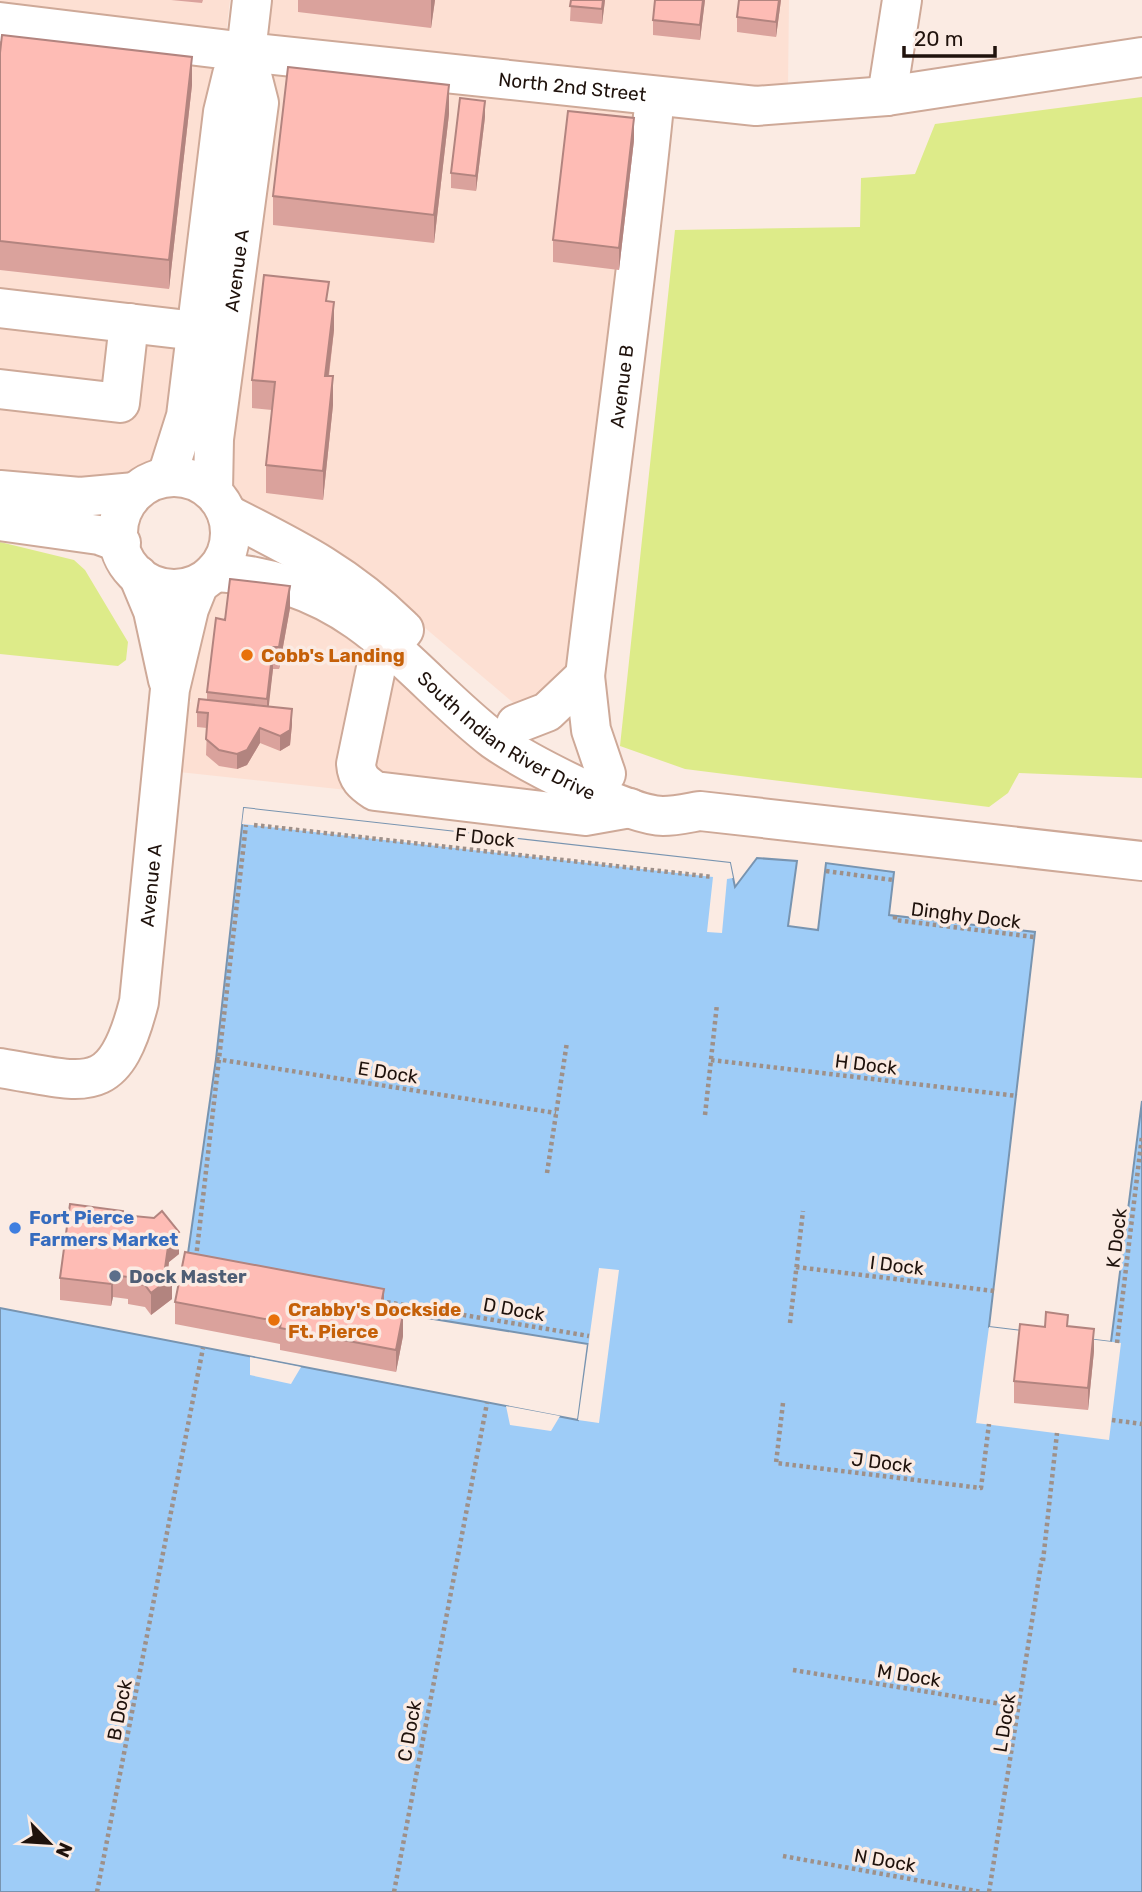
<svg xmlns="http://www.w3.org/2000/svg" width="1142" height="1892" viewBox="0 0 1142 1892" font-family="Rubik,sans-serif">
<rect width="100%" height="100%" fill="#fbebe3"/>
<path fill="#fde0d3" d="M 0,0 L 230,0 L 226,34 L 0,6 Z
M 265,0 L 789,0 L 788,87 L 755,90 L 261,38 Z
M 0,38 L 219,65 L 165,435 L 154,465 L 141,469 L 119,488 L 0,473 Z
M 265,70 L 637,110 L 615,306 L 580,557 L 569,668 L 536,698 L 517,706 L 345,560 L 236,500 L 229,489 Z
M 210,590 L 260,594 L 320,616 L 583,806 L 571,814 L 179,772 L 186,703 L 191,702 L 188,690 Z"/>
<path fill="#ddeb89" d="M 1142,97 L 1142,778 L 1019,773 L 1008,793 L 989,807 L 685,769 L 620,746 L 675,230 L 860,227 L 861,178 L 915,174 L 935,124 Z
M 0,542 L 74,560 L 85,570 L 128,642 L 126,660 L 118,666 L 0,654 Z"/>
<path fill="#9eccf7" stroke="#7894b0" stroke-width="2" d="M 244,808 L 730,863 L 735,887 L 757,858 L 797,861 L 788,926 L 818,930 L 826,863 L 894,872 L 889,915 L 1035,932 L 989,1327 L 1111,1342 L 1142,1101 L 1142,1892 L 0,1892 L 0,1308 L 578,1420 L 588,1344 L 384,1311 L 185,1274 L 216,1059 Z"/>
<path fill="#fbebe3" d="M 244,808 L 730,863 L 733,878 L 727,879 L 722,933 L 707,932 L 713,877 L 242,824 Z
M 599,1268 L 619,1270 L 599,1423 L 578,1420 Z
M 989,1327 L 1121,1343 L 1109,1440 L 976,1423 Z
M 250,1357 L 301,1367 L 291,1384 L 250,1375 Z
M 506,1406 L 560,1416 L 551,1431 L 510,1425 Z"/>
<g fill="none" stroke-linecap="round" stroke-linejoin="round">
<g stroke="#cea998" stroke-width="42">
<g id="minor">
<path id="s1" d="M 0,22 L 246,52 L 756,106 L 887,96 L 1142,57"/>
<path d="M 887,96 L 902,0"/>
<path d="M 0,308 L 222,334"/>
<path d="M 0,389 L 120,403 L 129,323"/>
<path d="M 167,476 L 186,416 L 223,112 L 232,75 L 246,52"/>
<circle cx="174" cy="533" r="56"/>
<path d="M 0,490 L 80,497 L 135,492"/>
<path id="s2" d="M 213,491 L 214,439 L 259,103 L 246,52 L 252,0"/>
<path d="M 227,514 C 294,548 346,573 401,627"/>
<path d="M 0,521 L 99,535 L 121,543"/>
<path id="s3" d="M 214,572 C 265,574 316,591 358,621 C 406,655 447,704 494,740 C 524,761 628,816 663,816 C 675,816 688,813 700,811 L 1142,861"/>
<path d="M 138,575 L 153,611 L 168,680"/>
<path d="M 404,630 L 381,658 L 376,668 L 356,764 C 357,778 363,783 375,791 L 585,816 L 630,808"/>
<path id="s4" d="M 585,676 C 608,483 636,290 655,96"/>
<path d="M 516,724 L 547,712 L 585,676 L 591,730 L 606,774"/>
<path id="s5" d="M 0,1068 C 86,1082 114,1100 139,1002 L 170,689 L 189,609 L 199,584"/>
</g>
</g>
<path stroke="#9e9089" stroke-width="4.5" stroke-dasharray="3.5 3.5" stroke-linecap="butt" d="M 254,825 L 713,877
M 826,871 L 893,880
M 895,916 L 895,920 L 1034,937
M 216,1059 L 556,1113
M 711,1060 L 1017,1096
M 705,1115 L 717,1004
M 547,1173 L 567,1042
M 196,1258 L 246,825
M 796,1267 L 994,1291
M 380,1301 L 589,1336
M 790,1323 L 803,1211
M 1117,1343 L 1142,1136
M 783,1403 L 776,1463 L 981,1488 L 989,1424
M 1112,1420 L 1142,1424
M 1043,1561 L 1057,1433
M 793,1670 L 1020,1707
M 783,1856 L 982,1892
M 97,1892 L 203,1348
M 394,1892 L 487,1403
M 989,1892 L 1042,1558"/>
<use href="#minor" stroke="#fff" stroke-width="38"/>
</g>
<path fill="#daa29c" d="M 171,0 L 203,0 L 202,3 Z
M 298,0 L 435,0 L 431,28 L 298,12 Z
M 571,0 L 605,0 L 602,24 L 570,21 Z
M 705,0 L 700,40 L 653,35 L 653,20 Z
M 781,0 L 776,37 L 737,32 L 737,17 Z
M 0,53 L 192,85 L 169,289 L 0,270 Z
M 449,114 L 434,243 L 273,225 L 273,196 Z
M 485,117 L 476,191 L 451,188 L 451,173 Z
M 634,140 L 619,270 L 553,262 L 553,240 Z
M 329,301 L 334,330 L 329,376 L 333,405 L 323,500 L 266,493 L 266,465 L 272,410 L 252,408 L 252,380 Z
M 290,608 L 279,669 L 273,669 L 268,706 L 292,724 L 290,745 L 280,751 L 260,743 L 247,765 L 237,769 L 219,766 L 206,755 L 207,728 L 197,727 L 197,712 L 207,699 L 207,692 L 225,620 Z
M 123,1221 L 179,1254 L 169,1262 L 168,1271 L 172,1299 L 151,1315 L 145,1307 L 128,1304 L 128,1299 L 113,1297 L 111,1306 L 60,1300 L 60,1278 Z
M 175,1302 L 403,1336 L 396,1372 L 280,1350 L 280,1344 L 175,1324 Z
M 1068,1326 L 1094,1351 L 1088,1410 L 1014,1403 L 1014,1381 L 1045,1327 Z"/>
<path fill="#b2847f" d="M 431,0 L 435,0 L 431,28 Z
M 603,0 L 605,0 L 602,24 L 602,9 Z
M 703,0 L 705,0 L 700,40 L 700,25 Z
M 779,0 L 781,0 L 776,37 L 776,22 Z
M 192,57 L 192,85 L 169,289 L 169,260 Z
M 449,85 L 449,114 L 434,243 L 434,215 Z
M 485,101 L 485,117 L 476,191 L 476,176 Z
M 634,118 L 634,140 L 619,270 L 619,248 Z
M 334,302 L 334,330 L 325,404 L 325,376 Z
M 333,376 L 333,405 L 323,500 L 323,471 Z
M 290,586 L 290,608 L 279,669 L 279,647 Z
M 273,647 L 273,669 L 267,722 L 267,699 Z
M 292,709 L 292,724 L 290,745 L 280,751 L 280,736 Z
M 260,728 L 260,743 L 247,765 L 237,769 L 237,754 Z
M 179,1232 L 179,1254 L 169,1262 L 166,1282 L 172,1277 L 172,1299 L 151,1315 L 151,1293 L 165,1268 L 169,1240 Z
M 113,1275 L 113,1297 L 111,1306 L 111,1284 Z
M 384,1289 L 384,1311 L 380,1310 Z
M 403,1314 L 403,1336 L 396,1372 L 396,1350 Z
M 1094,1329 L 1094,1351 L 1088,1410 L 1088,1388 Z"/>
<path fill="#febcb5" stroke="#b2847f" stroke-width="2" d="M 571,0 L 603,0 L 602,9 L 570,6 Z
M 655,0 L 703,0 L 700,25 L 653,20 Z
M 739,0 L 779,0 L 776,22 L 737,17 Z
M 2,35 L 192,57 L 169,260 L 0,241 L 0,53 Z
M 288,67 L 449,85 L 434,215 L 273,196 Z
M 460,98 L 485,101 L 476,176 L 451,173 Z
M 568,111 L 634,118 L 619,248 L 553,240 Z
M 264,275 L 329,282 L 326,301 L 334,302 L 325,376 L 333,376 L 323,471 L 266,465 L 275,382 L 252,380 Z
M 230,579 L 290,586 L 279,647 L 273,647 L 267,699 L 207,692 L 216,618 L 225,620 Z
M 199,699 L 292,709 L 290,730 L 280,736 L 260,728 L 247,750 L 237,754 L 219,750 L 206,739 L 208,713 L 197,712 Z
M 70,1204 L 123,1211 L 122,1221 L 133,1223 L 134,1216 L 154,1218 L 162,1211 L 179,1232 L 169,1240 L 165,1268 L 172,1277 L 151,1293 L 145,1285 L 128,1282 L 129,1277 L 113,1275 L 111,1284 L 60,1278 Z
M 185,1252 L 384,1289 L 380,1310 L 403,1314 L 396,1350 L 280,1328 L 281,1322 L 175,1302 Z
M 1046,1312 L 1068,1315 L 1067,1326 L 1094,1329 L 1088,1388 L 1014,1381 L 1020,1324 L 1045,1327 Z"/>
<g fill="#e8710a" stroke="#fbebe3" stroke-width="2.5">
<circle cx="247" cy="655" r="7"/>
<circle cx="274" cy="1320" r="7"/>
</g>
<circle fill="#3f7fe0" stroke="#fbebe3" stroke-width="2.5" cx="15" cy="1228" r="7"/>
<circle fill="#5c6f8a" stroke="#fbebe3" stroke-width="2.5" cx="115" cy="1276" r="7"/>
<g text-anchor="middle" stroke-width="7" stroke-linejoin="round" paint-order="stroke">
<g font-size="19" fill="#1f120c" stroke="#fbebe3">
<text dy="7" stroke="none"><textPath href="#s1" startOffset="576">North 2nd Street</textPath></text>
<text dy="7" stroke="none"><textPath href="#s2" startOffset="222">Avenue A</textPath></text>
<text dy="7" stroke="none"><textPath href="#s4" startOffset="292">Avenue B</textPath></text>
<text dy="7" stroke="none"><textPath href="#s3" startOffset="343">South Indian River Drive</textPath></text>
<text transform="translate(485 837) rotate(6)" y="7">F Dock</text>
<text dy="7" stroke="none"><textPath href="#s5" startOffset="303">Avenue A</textPath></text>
<text transform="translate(966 915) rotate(7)" y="7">Dinghy Dock</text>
<text transform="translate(866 1064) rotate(7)" y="7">H Dock</text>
<text transform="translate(388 1072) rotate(9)" y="7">E Dock</text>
<text transform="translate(1116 1238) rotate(-83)" y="7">K Dock</text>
<text transform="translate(897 1265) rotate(7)" y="7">I Dock</text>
<text transform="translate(514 1309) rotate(10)" y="7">D Dock</text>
<text transform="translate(882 1462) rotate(7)" y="7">J Dock</text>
<text transform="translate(909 1675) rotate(9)" y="7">M Dock</text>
<text transform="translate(119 1710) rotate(-79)" y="7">B Dock</text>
<text transform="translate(1004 1723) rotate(-81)" y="7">L Dock</text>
<text transform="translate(409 1731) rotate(-80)" y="7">C Dock</text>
<text transform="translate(885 1860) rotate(10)" y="7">N Dock</text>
</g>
<g font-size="19" font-weight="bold" fill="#c56008" stroke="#fbebe3" text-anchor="start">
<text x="261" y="662">Cobb's Landing</text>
<text x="288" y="1316">Crabby's Dockside<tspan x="288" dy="22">Ft. Pierce</tspan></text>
</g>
<g font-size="19" font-weight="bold" fill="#366cbe" stroke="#fbebe3" text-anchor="start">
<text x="29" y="1224">Fort Pierce<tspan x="29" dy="22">Farmers Market</tspan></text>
</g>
<g font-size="19" font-weight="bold" fill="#4e5e75" stroke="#fbebe3" text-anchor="start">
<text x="129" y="1283">Dock Master</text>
</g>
</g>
<g transform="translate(49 1843) rotate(115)" stroke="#fbebe3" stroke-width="5" paint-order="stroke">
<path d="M0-5L12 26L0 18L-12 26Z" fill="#1f120c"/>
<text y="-10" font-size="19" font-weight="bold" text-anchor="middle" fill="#1f120c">N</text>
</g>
<path d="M904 46v10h91v-10" fill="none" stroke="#1f120c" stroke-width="3.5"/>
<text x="914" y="46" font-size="21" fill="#1f120c" stroke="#fbebe3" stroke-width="5" paint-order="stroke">20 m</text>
</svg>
